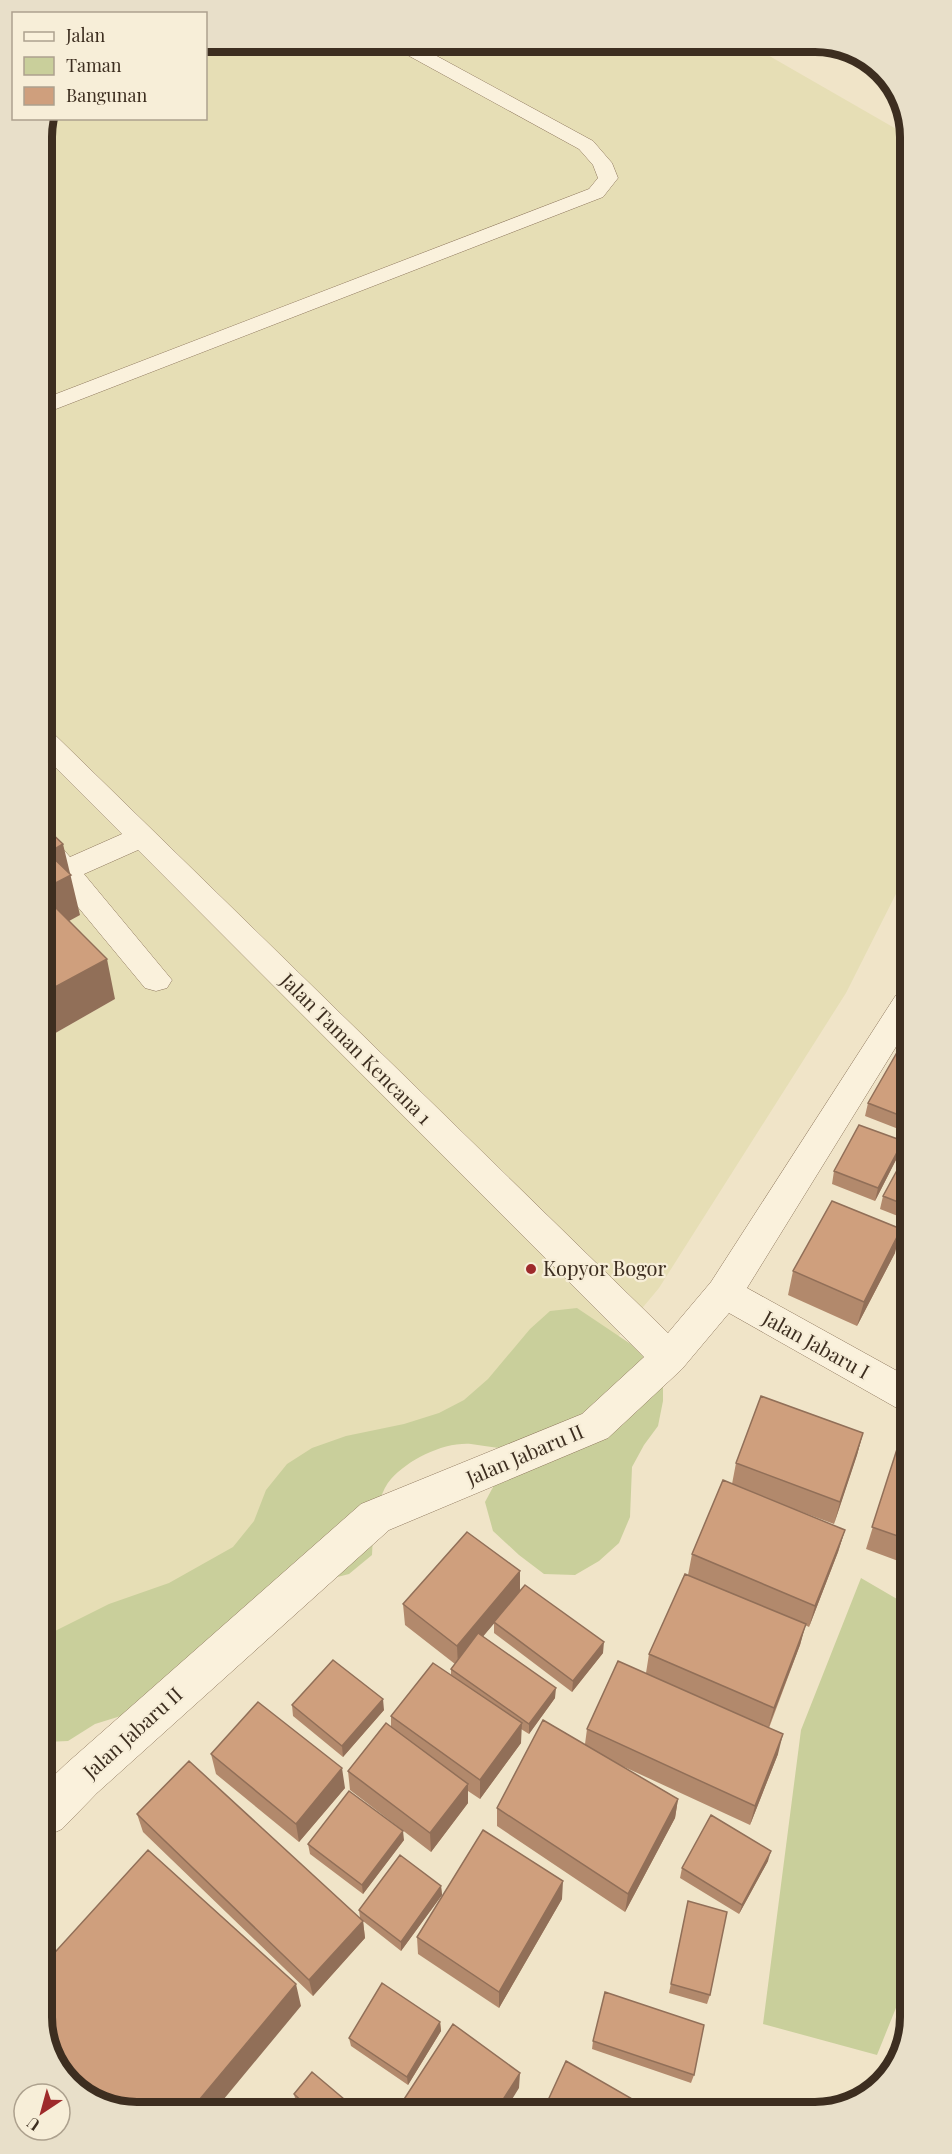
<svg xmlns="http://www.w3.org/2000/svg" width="952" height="2154" viewBox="0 0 952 2154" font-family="'Playfair Display',serif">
<rect width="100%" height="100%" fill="#f0e4c8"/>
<path fill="#e6deb5" d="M 206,42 L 745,42 L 905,134 L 907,872 L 846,993 L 659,1288 L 619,1336 L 505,1392 L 46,1734 L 45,1039 L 115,999 L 49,932 L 44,867 L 42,131 L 48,119 L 206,118 Z"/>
<path fill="#c9cf9b" d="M 577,1308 L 653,1359 L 663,1380 L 663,1401 L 658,1426 L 644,1445 L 632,1467 L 630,1517 L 619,1543 L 599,1561 L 575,1575 L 544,1574 L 519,1555 L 493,1531 L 485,1502 L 499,1476 L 499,1448 C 489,1447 480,1445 471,1444 C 444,1442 409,1459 391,1479 C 376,1496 373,1533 372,1555 L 349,1574 L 318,1582 L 153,1706 L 95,1724 L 68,1741 L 46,1742 L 46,1637 L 49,1634 L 109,1604 L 169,1583 L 233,1547 L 254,1521 L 266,1490 L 287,1464 L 312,1448 L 346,1436 L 404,1424 L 439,1413 L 464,1400 L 488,1379 L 530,1329 L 550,1311 Z
M 861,1578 L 909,1606 L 910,1973 L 877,2055 L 763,2024 L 801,1730 Z"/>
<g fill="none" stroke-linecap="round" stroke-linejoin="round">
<g stroke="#8d765c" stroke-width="1">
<path id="minor" d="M 388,42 L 411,42 L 593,141 L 612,163 L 618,178 L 603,197 L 43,414 L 43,399 L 589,189 L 598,178 L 593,165 L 579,149 L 391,46 Z
M 44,731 L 54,734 L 668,1333 L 711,1282 L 896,995 L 907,991 L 907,1029 L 747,1288 L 908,1377 L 908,1412 L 895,1407 L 729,1313 L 682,1369 L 608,1438 L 389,1530 L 97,1793 L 62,1829 L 47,1836 L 46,1783 L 67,1763 L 361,1504 L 582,1414 L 644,1357 L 138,850 L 84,874 L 172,980 L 167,988 L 156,991 L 145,988 L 44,866 L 44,836 L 54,839 L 70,857 L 122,834 L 44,756 Z"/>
</g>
<use href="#minor" fill="#faf1dc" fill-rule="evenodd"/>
</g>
<path fill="#b2896c" d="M 868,1103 L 908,1117 L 901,1130 L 865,1116 Z
M 908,1150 L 908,1220 L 880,1209 L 883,1196 Z
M 899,1154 L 875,1201 L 832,1184 L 834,1171 Z
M 895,1253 L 857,1326 L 788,1295 L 793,1271 Z
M 908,1290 L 908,1314 L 901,1311 Z
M 863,1433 L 857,1455 L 834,1524 L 791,1508 L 845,1530 L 838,1552 L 809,1627 L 805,1625 L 800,1645 L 769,1728 L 778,1754 L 750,1825 L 620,1765 L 678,1799 L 675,1818 L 625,1912 L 497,1826 L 497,1808 L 585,1744 L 587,1729 L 646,1673 L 649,1654 L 688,1575 L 692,1554 L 732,1484 L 736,1463 Z
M 899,1443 L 908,1446 L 909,1565 L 866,1549 Z
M 520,1571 L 520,1592 L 603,1653 L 572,1692 L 494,1633 L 494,1623 L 483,1636 L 555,1698 L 529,1734 L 521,1729 L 521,1743 L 480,1799 L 468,1791 L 468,1803 L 431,1852 L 350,1790 L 348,1771 L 391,1727 L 391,1716 L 451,1675 L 451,1669 L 455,1664 L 405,1625 L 403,1604 Z
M 292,1705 L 384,1710 L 343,1757 L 293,1716 Z
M 211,1754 L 345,1788 L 299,1842 L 216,1774 Z
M 137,1814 L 360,1918 L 359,1910 L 441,1886 L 442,1895 L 401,1951 L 363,1921 L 365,1938 L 313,1996 L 143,1832 Z
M 404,1840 L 363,1894 L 310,1854 L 308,1844 Z
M 768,1861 L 739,1914 L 680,1878 L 682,1868 Z
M 562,1899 L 499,2008 L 418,1954 L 417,1937 Z
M 688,1901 L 710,1995 L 707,2004 L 669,1993 Z
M 440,2022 L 441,2031 L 408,2085 L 351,2046 L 349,2038 Z
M 593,2041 L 694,2075 L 691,2083 L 592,2049 Z
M 294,2094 L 357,2110 L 305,2111 L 296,2102 Z"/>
<path fill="#916f58" d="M 63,844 L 80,915 L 49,932 L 44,912 L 44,889 L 48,853 Z
M 107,959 L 115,999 L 45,1039 L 44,993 Z
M 908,1110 L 908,1117 L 901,1130 L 904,1117 Z
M 903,1141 L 899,1154 L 875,1201 L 878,1188 Z
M 901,1229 L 895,1253 L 857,1326 L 864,1302 Z
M 863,1433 L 857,1455 L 834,1524 L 840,1502 Z
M 845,1530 L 838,1552 L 809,1627 L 815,1606 Z
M 520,1571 L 520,1593 L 458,1666 L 457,1646 Z
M 806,1624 L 800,1645 L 768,1728 L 774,1708 Z
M 604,1642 L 603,1653 L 572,1692 L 573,1681 Z
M 556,1688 L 555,1698 L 529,1734 L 529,1724 Z
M 383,1699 L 384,1710 L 343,1757 L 342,1746 Z
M 522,1723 L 521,1743 L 480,1799 L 480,1780 Z
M 783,1734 L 778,1754 L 750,1825 L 755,1806 Z
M 342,1768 L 345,1788 L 299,1842 L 296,1824 Z
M 468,1784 L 468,1803 L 431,1852 L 430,1833 Z
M 678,1799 L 675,1818 L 625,1912 L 628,1894 Z
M 403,1831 L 404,1840 L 363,1894 L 362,1885 Z
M 771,1851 L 768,1861 L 739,1914 L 742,1905 Z
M 563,1881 L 562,1899 L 499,2008 L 499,1992 Z
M 441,1886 L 442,1895 L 401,1951 L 401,1942 Z
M 363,1921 L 365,1938 L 313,1996 L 309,1980 Z
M 296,1984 L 301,2006 L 214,2111 L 190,2111 Z
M 440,2022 L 441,2031 L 408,2085 L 407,2077 Z
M 520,2073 L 519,2088 L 506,2109 L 497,2109 Z"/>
<path fill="#cf9f7d" stroke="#916f58" stroke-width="1.5" d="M 44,826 L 63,844 L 48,853 L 71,875 L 44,889 Z
M 44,896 L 107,959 L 44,993 Z
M 907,1035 L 908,1110 L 904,1117 L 868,1103 Z
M 859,1125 L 903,1141 L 878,1188 L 834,1171 Z
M 908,1150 L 908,1206 L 883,1196 Z
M 832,1201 L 901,1229 L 864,1302 L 793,1271 Z
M 908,1290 L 908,1300 L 905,1299 Z
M 761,1396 L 863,1433 L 840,1502 L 736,1463 Z
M 899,1443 L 908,1446 L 909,1540 L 872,1527 Z
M 723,1480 L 845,1530 L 815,1606 L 692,1554 Z
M 467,1532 L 520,1571 L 457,1646 L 403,1604 Z
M 685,1574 L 806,1624 L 774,1708 L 649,1654 Z
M 525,1585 L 604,1642 L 573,1681 L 494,1622 Z
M 478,1633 L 556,1688 L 529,1724 L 451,1669 Z
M 333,1660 L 383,1699 L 342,1746 L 292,1705 Z
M 618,1661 L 783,1734 L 755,1806 L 587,1729 Z
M 433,1663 L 522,1723 L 480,1780 L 391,1716 Z
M 258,1702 L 342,1768 L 296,1824 L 211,1754 Z
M 543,1720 L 678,1799 L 628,1894 L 497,1808 Z
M 386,1723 L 468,1784 L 430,1833 L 348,1771 Z
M 189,1761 L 363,1921 L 309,1980 L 137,1814 Z
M 349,1791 L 403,1831 L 362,1885 L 308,1844 Z
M 711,1815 L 771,1851 L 742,1905 L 682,1868 Z
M 483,1830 L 563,1881 L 499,1992 L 417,1937 Z
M 148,1850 L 296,1984 L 190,2111 L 131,2112 L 79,2092 L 47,2048 L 47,1961 Z
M 400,1855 L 441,1886 L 401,1942 L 359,1910 Z
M 688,1901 L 727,1912 L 710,1995 L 671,1984 Z
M 382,1983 L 440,2022 L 407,2077 L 349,2038 Z
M 605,1992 L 704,2025 L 694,2075 L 593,2041 Z
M 453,2024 L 520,2073 L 497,2109 L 397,2110 Z
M 566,2061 L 634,2100 L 631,2108 L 544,2109 Z
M 312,2072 L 357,2110 L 312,2111 L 294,2094 Z"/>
<circle fill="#9e2a2b" stroke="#f7eed8" stroke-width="2" cx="531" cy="1269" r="6"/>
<g text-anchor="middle" stroke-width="4.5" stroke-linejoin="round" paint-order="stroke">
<g font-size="20" fill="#3d2e20" stroke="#f7eed8">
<text transform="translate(356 1049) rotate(45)" y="7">Jalan Taman Kencana 1</text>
<text transform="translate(816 1345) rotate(29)" y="7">Jalan Jabaru I</text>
<text transform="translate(525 1455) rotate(-23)" y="7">Jalan Jabaru II</text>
<text transform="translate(133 1733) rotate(-42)" y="7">Jalan Jabaru II</text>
</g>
<g font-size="20" fill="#3d2e20" stroke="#f7eed8" text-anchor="start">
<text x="543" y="1276">Kopyor Bogor</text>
</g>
</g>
<path d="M0 0H952V2154H0ZM137 52H815A85 85 0 0 1 900 137V2017A85 85 0 0 1 815 2102H137A85 85 0 0 1 52 2017V137A85 85 0 0 1 137 52Z" fill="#e8dfc9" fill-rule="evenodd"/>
<path fill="none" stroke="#3d2e20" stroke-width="8" d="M137 52H815A85 85 0 0 1 900 137V2017A85 85 0 0 1 815 2102H137A85 85 0 0 1 52 2017V137A85 85 0 0 1 137 52Z"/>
<rect x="12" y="12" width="195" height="108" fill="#f7eed8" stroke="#ada18e" stroke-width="1.5"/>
<rect x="24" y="32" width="30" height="9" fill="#faf1dc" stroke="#ada18e" stroke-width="1.5"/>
<text x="66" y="42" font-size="18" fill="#3d2e20">Jalan</text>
<rect x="24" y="57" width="30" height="18" fill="#c9cf9b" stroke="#ada18e" stroke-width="1.5"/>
<text x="66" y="72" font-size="18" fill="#3d2e20">Taman</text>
<rect x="24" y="87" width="30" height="18" fill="#cf9f7d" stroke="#ada18e" stroke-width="1.5"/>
<text x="66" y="102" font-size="18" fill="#3d2e20">Bangunan</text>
<g transform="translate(42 2112) rotate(216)"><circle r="28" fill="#f7eed8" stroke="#ada18e" stroke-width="1.5"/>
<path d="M0-4.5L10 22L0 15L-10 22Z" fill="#9e2a2b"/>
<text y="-9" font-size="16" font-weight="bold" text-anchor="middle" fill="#3d2e20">U</text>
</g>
</svg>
